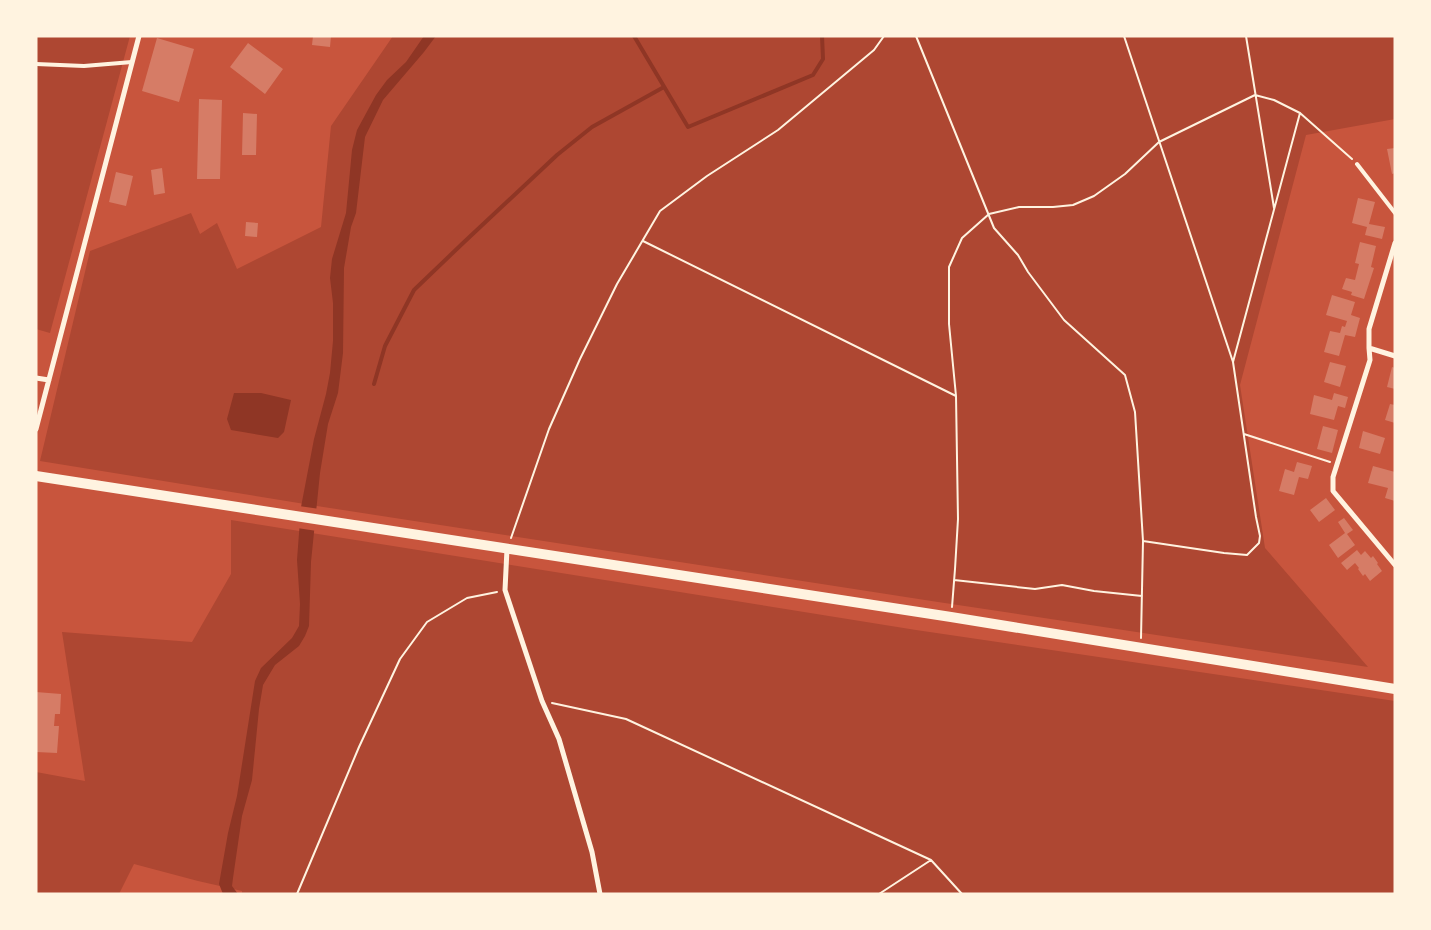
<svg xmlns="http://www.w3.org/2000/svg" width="1431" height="930" viewBox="0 0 1431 930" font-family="'Golos Text',sans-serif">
<rect width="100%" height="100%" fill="#c8553d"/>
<path fill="#ae4732" d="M 36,36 L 130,36 L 50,333 L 36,329 Z
M 393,36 L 1395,36 L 1395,119 L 1306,135 L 1240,385 L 1265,548 L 1368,667 L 938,602 L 317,506 L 40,461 L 90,251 L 191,213 L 200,234 L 217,223 L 237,269 L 321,227 L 331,126 Z
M 231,520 L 916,630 L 1395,701 L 1395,894 L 242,894 L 242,891 L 198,881 L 134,864 L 119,894 L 36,894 L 36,772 L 85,781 L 62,632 L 192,642 L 231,574 Z"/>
<path fill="#8f3625" d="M 424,36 L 436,36 L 424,52 L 383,100 L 365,137 L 356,213 L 351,227 L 344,268 L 343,353 L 338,393 L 328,424 L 320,473 L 311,562 L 309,626 L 305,636 L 299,646 L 275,665 L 263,685 L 259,709 L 252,780 L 242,816 L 233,878 L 232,886 L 238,894 L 223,894 L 219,884 L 228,833 L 237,796 L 255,681 L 261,668 L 292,638 L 299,626 L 300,604 L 297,560 L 301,507 L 314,439 L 326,394 L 330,373 L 333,341 L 333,303 L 330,278 L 332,259 L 346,213 L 352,150 L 357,130 L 376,95 L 387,80 L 406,62 Z
M 234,393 L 261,393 L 291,400 L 284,432 L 278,438 L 231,430 L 227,419 Z"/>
<path fill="#c8553d" d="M 299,506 L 320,509 L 317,531 L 297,528 Z"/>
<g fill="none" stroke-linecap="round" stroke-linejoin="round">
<path stroke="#8f3625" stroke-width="4" d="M 634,36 L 688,127 L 813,75 L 823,59 L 822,36
M 374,384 L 385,346 L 414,290 L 462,244 L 557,155 L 592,127 L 664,87"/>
</g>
<path fill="#d67c66" d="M 313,36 L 331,36 L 330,47 L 312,45 Z
M 157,38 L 194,49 L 179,102 L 142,91 Z
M 248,43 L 283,69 L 265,94 L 230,67 Z
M 199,99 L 222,100 L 220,179 L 197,179 Z
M 243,113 L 257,114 L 256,155 L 242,155 Z
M 1395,148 L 1395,173 L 1392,174 L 1387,149 Z
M 162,168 L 165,193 L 154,195 L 151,170 Z
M 116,172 L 133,176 L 126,206 L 109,202 Z
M 1358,198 L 1375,202 L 1369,224 L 1385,227 L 1382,239 L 1365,235 L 1367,227 L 1352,223 Z
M 246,222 L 258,223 L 257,237 L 245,236 Z
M 1360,242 L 1376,246 L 1371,267 L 1374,268 L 1364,299 L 1351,295 L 1352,292 L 1342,289 L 1346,278 L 1355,280 L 1359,264 L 1355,263 Z
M 1332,295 L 1355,302 L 1351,315 L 1360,318 L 1355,337 L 1345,335 L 1339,356 L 1324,352 L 1330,331 L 1340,333 L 1342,326 L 1345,327 L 1347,321 L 1326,315 Z
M 1330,362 L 1346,366 L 1340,387 L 1324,382 Z
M 1392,367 L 1395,368 L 1395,389 L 1387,387 Z
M 1334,393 L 1348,397 L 1345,408 L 1338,406 L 1334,420 L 1310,414 L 1314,395 L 1332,400 Z
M 1390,404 L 1395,405 L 1395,423 L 1385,420 Z
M 1323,426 L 1338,430 L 1332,453 L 1317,449 Z
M 1363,431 L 1385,438 L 1380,454 L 1359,448 Z
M 1297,462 L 1312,466 L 1308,479 L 1299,477 L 1294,495 L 1279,491 L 1285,469 L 1294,472 Z
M 1373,466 L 1395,472 L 1395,501 L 1385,498 L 1388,488 L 1368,483 Z
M 1326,498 L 1335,510 L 1319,522 L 1310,510 Z
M 1344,518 L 1353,530 L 1347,534 L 1355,545 L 1338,558 L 1329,545 L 1345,533 L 1338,522 Z
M 1357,550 L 1361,555 L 1365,551 L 1371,558 L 1373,556 L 1378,563 L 1377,564 L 1382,571 L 1370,581 L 1365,574 L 1363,576 L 1358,569 L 1359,568 L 1355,563 L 1347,570 L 1341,563 Z
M 36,692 L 61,694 L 60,714 L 55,714 L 54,726 L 59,726 L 57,753 L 36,752 Z"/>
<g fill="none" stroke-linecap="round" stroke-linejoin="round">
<path stroke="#fff3e0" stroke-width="2" d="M 916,36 L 994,228 L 1018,255 L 1028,272 L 1064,320 L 1125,375 L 1135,412 L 1143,541 L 1141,638
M 1124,36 L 1233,362 L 1256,517 L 1260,536 L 1259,543 L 1247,555 L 1224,553 L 1143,541
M 1246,36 L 1274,208
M 643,241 L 956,396 L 958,519 L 955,569 L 952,607
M 1233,362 L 1300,113 L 1352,159
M 956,396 L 949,324 L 949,267 L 962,238 L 989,214 L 1019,207 L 1053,207 L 1073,205 L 1094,196 L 1125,174 L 1159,142 L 1255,95 L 1274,100 L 1300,113
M 1244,434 L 1330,462
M 511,538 L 549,429 L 580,359 L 617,284 L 660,211 L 707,176 L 778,130 L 874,50 L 884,36
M 954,580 L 1035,589 L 1062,585 L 1094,591 L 1142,596
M 552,703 L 626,719 L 931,860 L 962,894
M 297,894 L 359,747 L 400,659 L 427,622 L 467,598 L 497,592
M 879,894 L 931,860"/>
<path stroke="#fff3e0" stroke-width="4" d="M 36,64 L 84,66 L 132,62
M 1357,164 L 1395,213"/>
<path stroke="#fff3e0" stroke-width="5" d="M 1369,348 L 1369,329 L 1395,243
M 1395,356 L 1369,348 L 1370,360 L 1333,477 L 1333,491 L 1395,565
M 36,378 L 49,380
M 36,429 L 139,36
M 507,549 L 505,590 L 542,701 L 559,739 L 592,852 L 600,894"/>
<path stroke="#fff3e0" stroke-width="10" d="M 36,476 L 951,617 L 1395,689"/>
</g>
<rect width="1431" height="930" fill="none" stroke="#fff3e0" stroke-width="75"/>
</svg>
